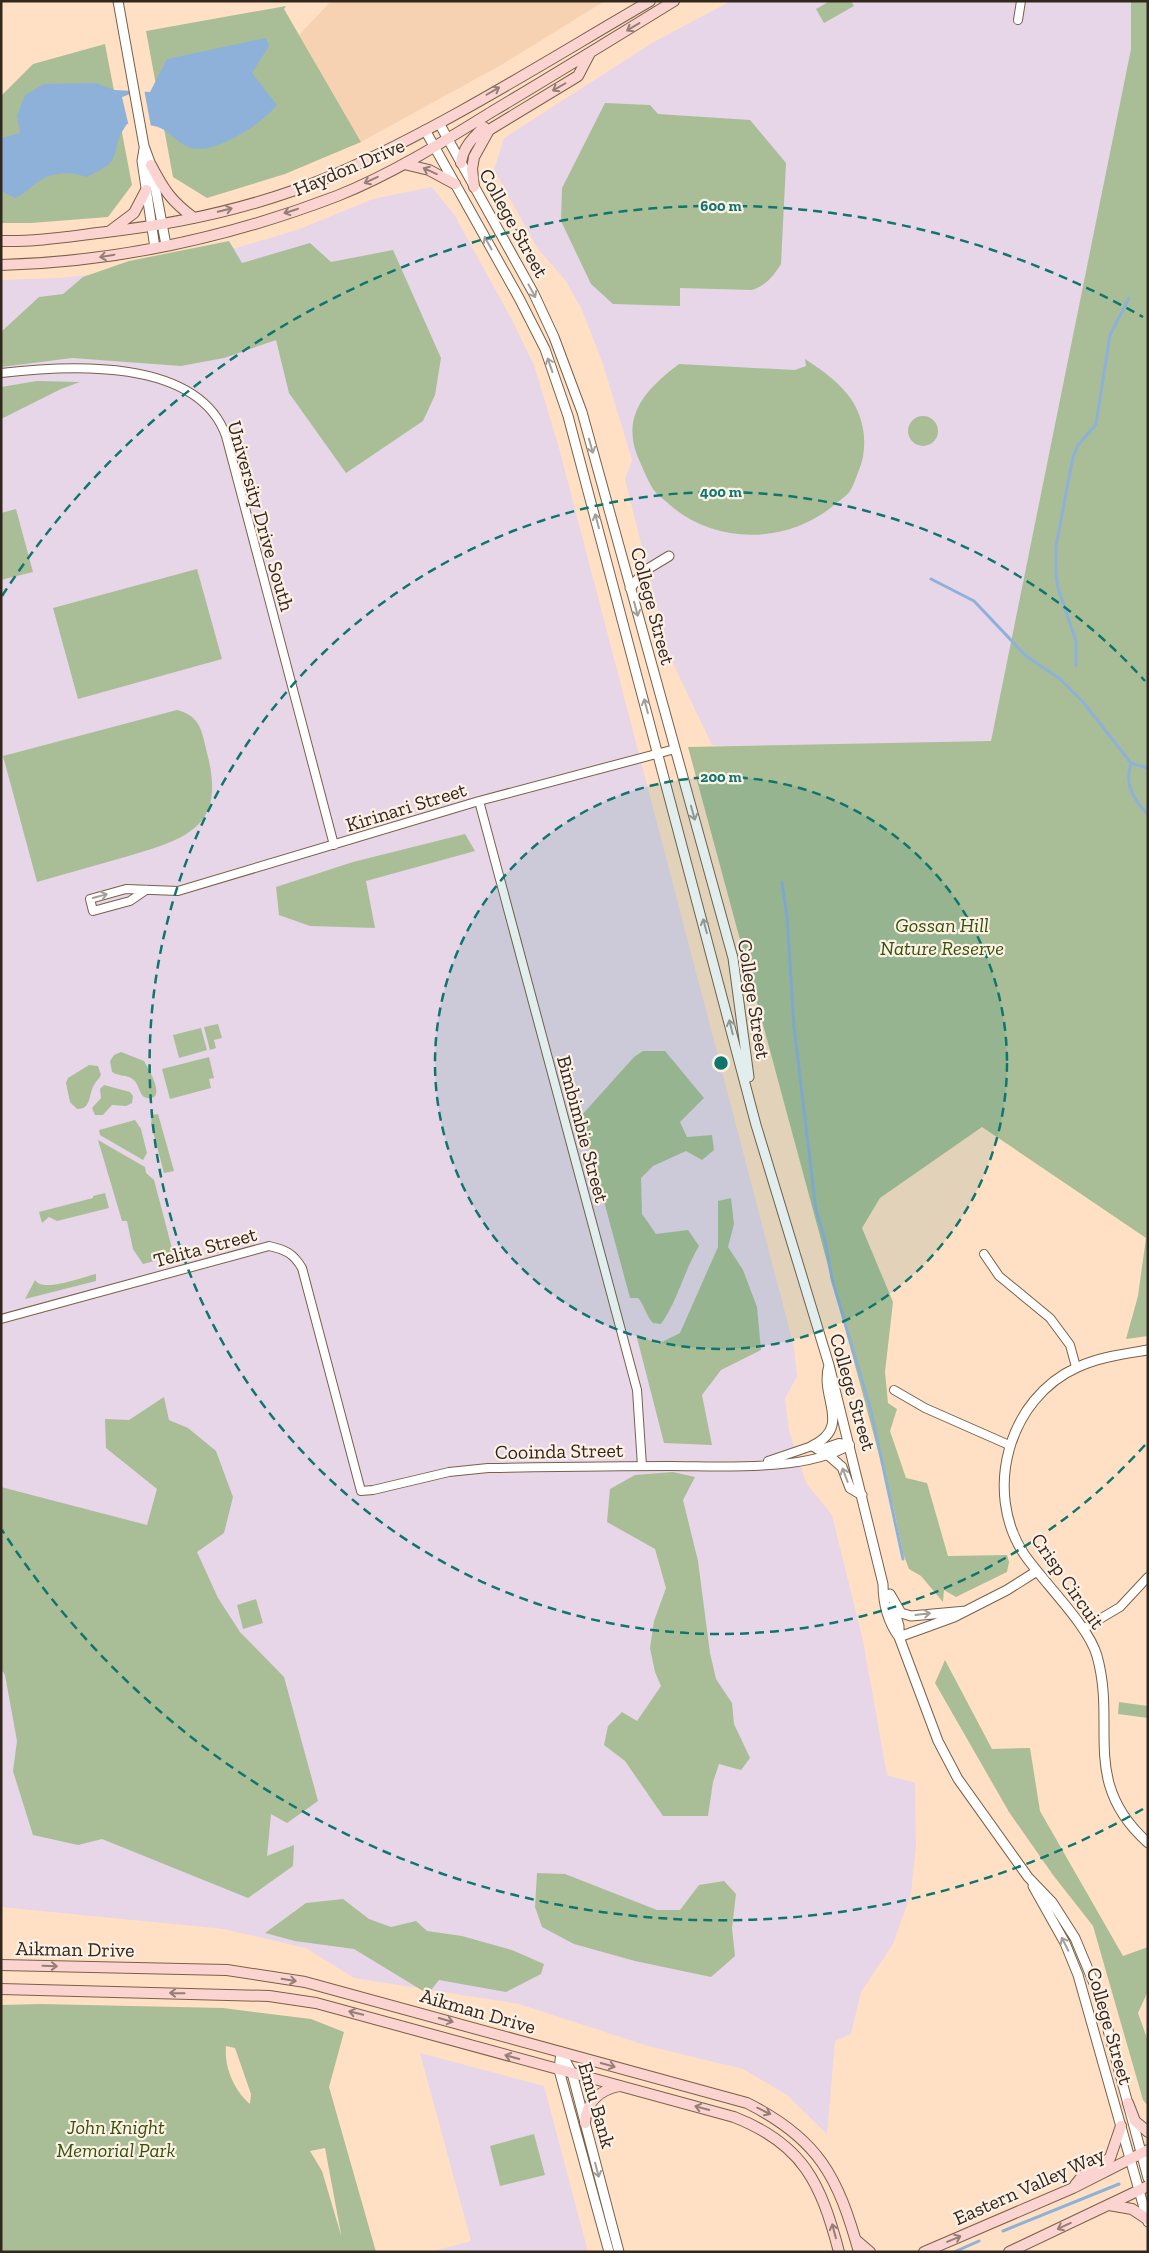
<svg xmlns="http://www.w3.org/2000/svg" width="1149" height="2253" viewBox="0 0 1149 2253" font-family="'Zilla Slab',serif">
<rect width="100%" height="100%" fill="#ffe0c4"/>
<path fill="#f7d2b2" d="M 331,1 L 605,1 L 501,65 L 361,142 L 299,35 Z"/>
<path fill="#e6d6e8" d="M 731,1 L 1131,1 L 1132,48 L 992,741 L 827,755 L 712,745 L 669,655 L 625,479 L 632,460 L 603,364 L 582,310 L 566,281 L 538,249 L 494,170 L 504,138 L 652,43 Z
M 432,187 L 455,216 L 512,320 L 534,365 L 559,448 L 794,1347 L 797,1377 L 785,1398 L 789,1431 L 806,1483 L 832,1515 L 863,1641 L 887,1775 L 915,1783 L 916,1846 L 911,1893 L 893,1944 L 861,1992 L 851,2034 L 835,2041 L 827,2134 L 787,2095 L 743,2069 L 648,2046 L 519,2004 L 354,1978 L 306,1948 L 224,1929 L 1,1907 L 1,280 L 59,278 L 139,270 L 219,253 L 297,230 L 373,199 Z
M 420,2053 L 544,2086 L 588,2252 L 430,2252 L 471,2241 Z"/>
<path fill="#a9be96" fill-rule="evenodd" d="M 830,1 L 851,1 L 854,6 L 824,23 L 816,9 Z
M 1131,1 L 1148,1 L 1148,1336 L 1126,1339 L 1138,1296 L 1146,1238 L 982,1127 L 880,1198 L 862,1228 L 893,1302 L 885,1372 L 888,1403 L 897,1409 L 890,1431 L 906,1478 L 927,1483 L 948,1556 L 1007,1555 L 1009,1562 L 1007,1572 L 956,1597 L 944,1590 L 943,1602 L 921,1576 L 909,1569 L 903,1553 L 894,1510 L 688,747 L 991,741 L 1131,49 Z
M 286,6 L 284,9 L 361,142 L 285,174 L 207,198 L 173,177 L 146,31 Z
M 105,44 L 132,185 L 108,217 L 31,223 L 1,223 L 1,96 L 33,64 Z
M 605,103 L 650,105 L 658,114 L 750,120 L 786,163 L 781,264 C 773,277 766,285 752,290 L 680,288 L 680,306 L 613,304 L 591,284 L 561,221 L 562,188 Z
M 229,241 L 242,263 L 310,243 L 331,262 L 393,250 L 441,358 L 435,395 L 423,421 L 346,473 L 289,393 L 276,340 L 224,358 L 181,366 L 72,358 L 1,367 L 1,332 L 39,297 L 63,294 L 83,277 L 129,261 Z
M 805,359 C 823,371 841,383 853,402 C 865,422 868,448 859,470 C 856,477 854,485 850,491 C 846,497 838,501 833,506 C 787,544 715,545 670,505 C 665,500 657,495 653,489 C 648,481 644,471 640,462 C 619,417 645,390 679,364 L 795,370 L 806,366 Z
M 37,381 L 80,382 L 61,389 L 1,419 L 1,387 Z
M908 431a15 15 0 1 1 30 0a15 15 0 1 1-30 0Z
M 16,509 L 33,572 L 1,580 L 1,513 Z
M 197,569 L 222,659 L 78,699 L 53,608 Z
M 177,710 C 201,716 202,732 207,753 C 227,828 186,839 125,857 C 96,865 66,874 37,882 L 3,756 Z
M 465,834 L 475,851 L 366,881 L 375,928 L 310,926 L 279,915 L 276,887 L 353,862 Z
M 218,1024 L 222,1038 L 214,1040 L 216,1048 L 210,1050 L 204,1027 Z
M 201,1028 L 207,1050 L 179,1058 L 173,1035 Z
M 643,1051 L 665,1051 L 704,1098 L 680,1122 L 687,1137 L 712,1135 L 714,1150 L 702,1160 L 686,1151 L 653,1166 L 641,1178 L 642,1214 L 656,1234 L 688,1230 L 699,1246 C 684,1271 678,1300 661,1324 L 653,1323 C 646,1316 645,1306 638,1298 L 630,1298 L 581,1116 L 634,1057 Z
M 121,1052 L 144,1061 C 148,1068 164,1094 152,1098 C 149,1099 147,1098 144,1097 C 138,1092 139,1082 131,1078 C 125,1075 118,1076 112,1072 L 110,1061 L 114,1055 Z
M 209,1057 L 214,1078 L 209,1079 L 211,1088 L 170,1099 L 162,1069 Z
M 89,1065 L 98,1066 L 101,1075 C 99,1079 96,1081 94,1085 C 88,1095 92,1109 77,1109 L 70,1102 L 66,1083 L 68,1078 Z
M 104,1085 L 130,1092 L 133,1096 L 132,1103 L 126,1106 L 112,1105 L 103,1115 L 95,1115 L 92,1108 L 101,1098 L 100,1089 Z
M 158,1114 L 174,1171 L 164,1173 L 151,1124 L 152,1115 Z
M 135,1120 L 141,1129 L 147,1153 L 143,1160 L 100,1135 L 99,1130 Z
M 98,1140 L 145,1167 L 146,1173 L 154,1180 L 174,1256 L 143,1264 L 133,1249 L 127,1221 L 122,1221 Z
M 105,1193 L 109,1208 L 57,1221 L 49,1217 L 42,1223 L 39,1212 L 93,1198 L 93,1196 Z
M 731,1198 L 734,1224 L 728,1247 L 743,1270 L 757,1307 L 761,1350 L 721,1370 L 702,1395 L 712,1445 L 664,1443 L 636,1334 L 658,1344 L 680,1333 L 718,1247 L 718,1201 Z
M 96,1274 L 96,1281 L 25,1299 L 35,1280 C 43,1293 82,1277 96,1274 Z
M 164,1397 L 169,1420 L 188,1428 L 216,1451 L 233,1497 L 224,1533 L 197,1552 L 218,1598 L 240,1632 L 284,1677 L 318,1801 L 287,1823 L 271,1814 L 267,1856 L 294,1845 L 293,1866 L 248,1898 L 102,1839 L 78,1845 L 33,1835 L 13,1771 L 17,1741 L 5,1675 L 1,1669 L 1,1487 L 147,1525 L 157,1489 L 106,1448 L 105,1419 L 129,1420 Z
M 673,1472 L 695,1477 L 683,1500 L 698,1561 L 710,1653 L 716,1679 L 732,1703 L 734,1724 L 750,1758 L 741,1770 L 719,1764 L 713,1782 L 708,1816 L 663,1816 L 625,1761 L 604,1745 L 608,1726 L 622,1712 L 637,1721 L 661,1686 L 655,1672 L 650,1648 L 654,1621 L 666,1588 L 655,1549 L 607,1522 L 610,1489 L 635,1475 Z
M 256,1599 L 263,1623 L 243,1629 L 237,1605 Z
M 945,1660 L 992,1749 L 1030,1748 L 1040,1811 L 1123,1956 L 1148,1947 L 1148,1991 L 1138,2013 L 1148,2041 L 1148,2106 L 1143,2100 L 1093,1926 L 1053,1875 L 1009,1812 L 935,1683 Z
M 1119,1702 L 1148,1706 L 1148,1718 L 1118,1714 Z
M 537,1873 L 565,1874 L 657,1910 L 680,1910 L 699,1885 L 724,1881 L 736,1894 L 732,1928 L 735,1956 L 711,1977 L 635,1961 L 574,1944 L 542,1927 L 535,1907 Z
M 343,1899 L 369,1919 L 391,1927 L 416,1921 L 427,1931 L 462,1936 L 512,1950 L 544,1964 L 541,1974 L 506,1992 L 439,1980 L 428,1994 L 354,1949 L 295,1941 L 265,1933 L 306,1903 Z
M 41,2004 L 223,2008 L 311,2019 L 344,2032 L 329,2087 L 376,2252 L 1,2252 L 1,2005 ZM 226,2046 L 235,2048 L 251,2094 L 250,2104 C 234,2090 224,2067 226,2046 ZM 325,2148 L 341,2234 L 341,2235 L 322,2171 L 310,2151 Z
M 534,2134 L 545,2175 L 500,2186 L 490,2146 Z"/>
<path fill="#8eb1da" d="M 266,38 L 269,46 L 252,73 L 277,105 C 262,124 210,159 186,146 C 176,141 169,131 158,127 C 149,124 136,125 127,124 C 106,153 129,159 86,177 C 72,171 54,172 41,180 C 31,185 28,193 15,198 L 1,191 L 1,138 L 20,133 L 17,116 L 25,95 L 44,84 L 95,83 L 115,90 L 150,92 L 167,59 Z"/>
<path fill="#ffe0c4" d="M 144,89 L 151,127 L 129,127 L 122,97 Z"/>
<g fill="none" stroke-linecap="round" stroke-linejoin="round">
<path stroke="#8eb1da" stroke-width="3" d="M 931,579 L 974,601 L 1026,656 L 1060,679 L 1083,702 L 1131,763 L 1148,768
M 1076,666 L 1076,641 L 1058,588 L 1056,573 L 1056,546 L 1073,457 L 1078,445 L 1096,424 L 1110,335 L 1129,298
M 1131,763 C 1124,785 1133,798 1148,815
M 782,882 L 787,917 L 794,1027 L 816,1210 L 825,1240 L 832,1279 L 871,1411 L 903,1559
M 1003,2231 L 1119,2184
M 954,2252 L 979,2241"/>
<g stroke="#7a6048" stroke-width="10">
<path id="minor" d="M 1018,20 L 1021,1
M 1,373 C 68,365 198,357 226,436 L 334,845
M 479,801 L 637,1390 L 642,1466
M 146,890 L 130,901 L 93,911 L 90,899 L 126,889 L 178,891 L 479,801 L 675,749
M 984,1254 L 999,1276 L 1050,1318 L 1070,1345 L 1076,1367
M 1,1319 L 269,1246 C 286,1250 293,1253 302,1268 L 361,1491 L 373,1490 L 449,1472 L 488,1468 C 549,1467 610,1466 670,1466 C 722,1466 805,1472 850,1445
M 894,1390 L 925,1408 L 1009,1445
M 768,1461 L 812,1446 L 818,1450 L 839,1443 L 850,1445
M 1083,1629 L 1120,1607 L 1148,1577"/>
</g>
<g stroke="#7a6048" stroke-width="11">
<path id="tertiary" d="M 118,1 L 144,146 L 151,165 L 166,245
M 439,123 L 534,294 L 554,337 L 582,412 L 733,958 L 749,1077
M 425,130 L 519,298 L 545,349 L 568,416 L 756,1125 L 829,1365 L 883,1584 C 883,1602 888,1622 899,1637 L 938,1741 L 958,1779 L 1028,1877 L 1052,1902 L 1075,1938 L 1098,1993 L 1148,2178
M 144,149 L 142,161 L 155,248
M 630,588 L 646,570 L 669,556
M 1148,1350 C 1124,1354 1100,1357 1078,1367 C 1008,1398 983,1492 1024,1554 C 1043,1582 1089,1626 1097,1656 C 1117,1727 1080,1782 1148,1843
M 812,1446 C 853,1426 819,1398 829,1365
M 827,1454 L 842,1467 L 850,1488 L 862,1495
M 890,1594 L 901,1613 L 911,1616 L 966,1611
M 893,1606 L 899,1626 L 899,1637
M 899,1637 L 954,1617 L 1007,1590 L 1037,1571
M 1033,1886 L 1065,1943 L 1078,1975 L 1148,2222
M 561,2052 L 572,2073 L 619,2252
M 561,2052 L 559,2070 L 609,2252"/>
</g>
<g stroke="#7a6048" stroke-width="12">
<path id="secondary" d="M 461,163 C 463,147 473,138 484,127
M 404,164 L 429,170 L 455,184
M 151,165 C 164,190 171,201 194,218
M 474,187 L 472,169 L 474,157 L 489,130 L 578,76 L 590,53
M 110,231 L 134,213 L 146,190
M 1,241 C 36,242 72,236 106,232 C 185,223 264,205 336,174 C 445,126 548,60 650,1
M 1,265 C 116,262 230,237 337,196 C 392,174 443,142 493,111 C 554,75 614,38 674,1
M 1,1965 L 227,1970 L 305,1982 L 747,2103 C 819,2139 838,2177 859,2252
M 1,1989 L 269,1996 L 316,2003 L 734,2117 C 803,2144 821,2183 839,2252
M 1128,2103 L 1135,2121 L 1148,2132
M 585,2123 C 586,2102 600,2090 619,2086
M 1075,2185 L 1083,2175 L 1110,2158 L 1121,2126
M 1109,2205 L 1132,2209 L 1147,2219
M 856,2240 L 870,2252
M 924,2252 L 1073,2188 L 1148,2150
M 1009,2252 L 1148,2186"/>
</g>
<use href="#minor" stroke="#fff" stroke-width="8"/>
<use href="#tertiary" stroke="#fff" stroke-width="9"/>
<use href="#secondary" stroke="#fbd3d0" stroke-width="10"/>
</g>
<defs><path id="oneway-shaft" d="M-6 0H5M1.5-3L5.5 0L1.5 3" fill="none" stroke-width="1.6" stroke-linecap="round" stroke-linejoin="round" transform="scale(1.25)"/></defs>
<g stroke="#967d76">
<use href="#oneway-shaft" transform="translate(633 27) rotate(149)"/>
<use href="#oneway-shaft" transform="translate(559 87) rotate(150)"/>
<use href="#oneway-shaft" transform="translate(493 91) rotate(-30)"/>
<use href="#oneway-shaft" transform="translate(430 171) rotate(-156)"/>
<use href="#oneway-shaft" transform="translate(371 180) rotate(155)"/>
<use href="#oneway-shaft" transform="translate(225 210) rotate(-14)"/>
<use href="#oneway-shaft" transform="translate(291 211) rotate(162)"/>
<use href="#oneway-shaft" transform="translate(107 256) rotate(170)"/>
<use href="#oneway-shaft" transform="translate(50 1966) rotate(2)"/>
<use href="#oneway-shaft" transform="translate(289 1980) rotate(9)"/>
<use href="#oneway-shaft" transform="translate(177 1993) rotate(-179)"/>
<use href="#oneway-shaft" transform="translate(356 2013) rotate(-166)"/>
<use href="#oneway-shaft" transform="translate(446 2020) rotate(16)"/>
<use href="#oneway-shaft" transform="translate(512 2057) rotate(-164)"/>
<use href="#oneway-shaft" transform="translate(608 2065) rotate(15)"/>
<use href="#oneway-shaft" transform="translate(702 2108) rotate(-165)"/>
<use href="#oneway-shaft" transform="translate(764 2111) rotate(26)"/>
<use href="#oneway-shaft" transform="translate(1064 2226) rotate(155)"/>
<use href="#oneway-shaft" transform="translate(834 2231) rotate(-105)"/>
<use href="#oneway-shaft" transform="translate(954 2239) rotate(-23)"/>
</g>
<g stroke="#a39e99">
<use href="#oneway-shaft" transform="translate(488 243) rotate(-119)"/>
<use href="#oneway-shaft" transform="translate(532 291) rotate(62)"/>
<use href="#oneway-shaft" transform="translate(550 365) rotate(-109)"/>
<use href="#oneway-shaft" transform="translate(591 446) rotate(74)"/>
<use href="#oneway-shaft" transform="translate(597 521) rotate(-105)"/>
<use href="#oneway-shaft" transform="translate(636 609) rotate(75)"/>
<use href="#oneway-shaft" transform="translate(646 706) rotate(-105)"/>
<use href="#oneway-shaft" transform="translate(693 813) rotate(74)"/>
<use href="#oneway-shaft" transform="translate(100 896) rotate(-15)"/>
<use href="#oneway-shaft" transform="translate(705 926) rotate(-105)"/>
<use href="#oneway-shaft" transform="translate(731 1027) rotate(-104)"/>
<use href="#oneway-shaft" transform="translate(845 1475) rotate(-111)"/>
<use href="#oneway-shaft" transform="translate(923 1614) rotate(-7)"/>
<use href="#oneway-shaft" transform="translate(1065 1944) rotate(-117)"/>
<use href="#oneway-shaft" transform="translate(597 2170) rotate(75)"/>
</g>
<circle cx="721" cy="1063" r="286" fill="#0f766e" fill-opacity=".12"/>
<g fill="none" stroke="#0f766e" stroke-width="2.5" stroke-dasharray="9 6">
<circle cx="721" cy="1063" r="286"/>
<path d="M1145 1445A571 571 0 1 1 1145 681"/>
<path d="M1143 1809A857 857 0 0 1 2 1530M2 596A857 857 0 0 1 1143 317"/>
</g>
<g text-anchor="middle" stroke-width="4.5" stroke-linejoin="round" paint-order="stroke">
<g font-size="20" fill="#32271d" stroke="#fdf1e6">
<text transform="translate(349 167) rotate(-23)" y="7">Haydon Drive</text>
<text transform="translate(514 223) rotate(61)" y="7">College Street</text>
<text transform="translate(261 516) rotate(74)" y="7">University Drive South</text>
<text transform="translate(653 606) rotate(75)" y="7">College Street</text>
<text transform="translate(406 807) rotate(-17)" y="7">Kirinari Street</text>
<text transform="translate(754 999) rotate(81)" y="7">College Street</text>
<text transform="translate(583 1129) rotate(75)" y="7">Bimbimbie Street</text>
<text transform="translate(205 1247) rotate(-15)" y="7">Telita Street</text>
<text transform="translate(853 1392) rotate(74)" y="7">College Street</text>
<text transform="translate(559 1451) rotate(-1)" y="7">Cooinda Street</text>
<text transform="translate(1068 1581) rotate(55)" y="7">Crisp Circuit</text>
<text transform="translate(75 1949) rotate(1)" y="7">Aikman Drive</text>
<text transform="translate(478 2011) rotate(16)" y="7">Aikman Drive</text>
<text transform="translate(1110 2026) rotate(74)" y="7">College Street</text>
<text transform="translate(597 2105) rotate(74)" y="7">Emu Bank</text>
<text transform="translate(1029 2186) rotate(-24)" y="7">Eastern Valley Way</text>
</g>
<g font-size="20" font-style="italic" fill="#34510a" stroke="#fdf1e6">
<text x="942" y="932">Gossan Hill<tspan x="942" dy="23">Nature Reserve</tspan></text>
<text x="116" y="2134">John Knight<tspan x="116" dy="23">Memorial Park</tspan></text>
</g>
</g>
<circle cx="721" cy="1063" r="8" fill="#0f766e" stroke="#fdf1e6" stroke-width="2.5"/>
<g font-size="15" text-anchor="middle" font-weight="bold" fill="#0f766e" stroke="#fdf1e6" stroke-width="4.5" stroke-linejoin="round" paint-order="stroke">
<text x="721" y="211">600 m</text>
<text x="721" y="497">400 m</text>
<text x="721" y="782">200 m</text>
</g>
<rect width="1149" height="2253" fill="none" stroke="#32271d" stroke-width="5"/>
</svg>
